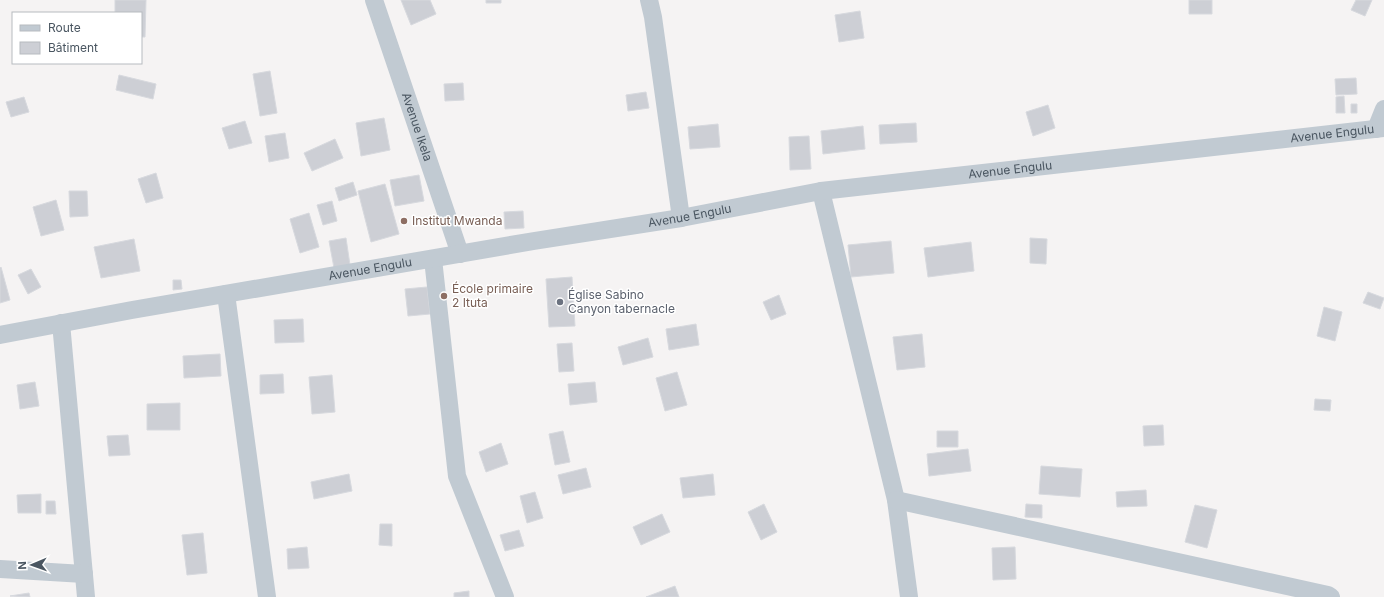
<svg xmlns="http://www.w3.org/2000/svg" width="1384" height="597" viewBox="0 0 1384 597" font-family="Inter,sans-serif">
<rect width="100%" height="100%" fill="#f5f3f3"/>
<path fill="#cdcfd5" stroke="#d7d9de" d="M 115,0 L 146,0 L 145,37 L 141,37 L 141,13 L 115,13 Z
M 401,0 L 430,0 L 436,14 L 411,25 Z
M 486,0 L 501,0 L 501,3 L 486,3 Z
M 1189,0 L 1212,0 L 1212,14 L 1189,14 Z
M 1356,0 L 1372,0 L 1365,16 L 1351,10 Z
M 860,11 L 864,38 L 839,42 L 835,15 Z
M 270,71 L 277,113 L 260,116 L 253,74 Z
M 119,75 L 156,84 L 153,99 L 116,90 Z
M 1356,78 L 1357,94 L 1336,95 L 1335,79 Z
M 463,83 L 464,100 L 445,101 L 444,84 Z
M 646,92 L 649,108 L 628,111 L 626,95 Z
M 1344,96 L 1345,113 L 1336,113 L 1336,97 Z
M 24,97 L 29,112 L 11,117 L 6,102 Z
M 1351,104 L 1357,104 L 1357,113 L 1351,113 Z
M 1048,105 L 1055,128 L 1033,136 L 1026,112 Z
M 384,118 L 390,150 L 361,156 L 356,123 Z
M 245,121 L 252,143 L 229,149 L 222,128 Z
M 916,123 L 917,142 L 880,144 L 879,125 Z
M 718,124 L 720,147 L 690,149 L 688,127 Z
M 863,126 L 865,149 L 823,154 L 821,131 Z
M 285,133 L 289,158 L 269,162 L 265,136 Z
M 809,136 L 811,169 L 790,170 L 789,137 Z
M 335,139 L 343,158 L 312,171 L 304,153 Z
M 156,173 L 163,198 L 146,203 L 138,179 Z
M 419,175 L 424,201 L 395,206 L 390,180 Z
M 353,182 L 357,195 L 339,201 L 335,188 Z
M 385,184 L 399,234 L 371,242 L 358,191 Z
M 69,191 L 87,191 L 88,216 L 70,217 Z
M 56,200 L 64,230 L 41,236 L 33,207 Z
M 332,201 L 337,221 L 323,225 L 317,205 Z
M 523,211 L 524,228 L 505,229 L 504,212 Z
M 309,213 L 319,247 L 300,253 L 290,219 Z
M 346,238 L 350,265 L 334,268 L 329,241 Z
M 1030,238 L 1047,239 L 1046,264 L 1030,263 Z
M 134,239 L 140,271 L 101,278 L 94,247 Z
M 891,241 L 894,273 L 851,277 L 848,245 Z
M 971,242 L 974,271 L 928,277 L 924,248 Z
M 1,267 L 10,300 L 0,303 L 0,268 Z
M 31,269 L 41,287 L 28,294 L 18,275 Z
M 572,277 L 575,326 L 549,327 L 546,279 Z
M 173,280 L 181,280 L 182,289 L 173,290 Z
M 427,287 L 430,314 L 408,316 L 405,289 Z
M 1368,292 L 1384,298 L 1380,309 L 1363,303 Z
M 779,295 L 786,314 L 771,320 L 763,302 Z
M 1324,307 L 1342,312 L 1335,341 L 1317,336 Z
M 303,319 L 304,342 L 275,343 L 274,320 Z
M 696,324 L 699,345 L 669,350 L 666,329 Z
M 922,334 L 925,367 L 897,370 L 893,337 Z
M 648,338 L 653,357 L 623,365 L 618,347 Z
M 572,343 L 574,371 L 559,372 L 557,344 Z
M 220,354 L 221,376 L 184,378 L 183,356 Z
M 677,372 L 687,405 L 665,411 L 656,378 Z
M 283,374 L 284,393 L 260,394 L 260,375 Z
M 332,375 L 335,412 L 312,414 L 309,377 Z
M 35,382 L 39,406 L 20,409 L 17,385 Z
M 595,382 L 597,402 L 570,405 L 568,384 Z
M 1315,399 L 1331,400 L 1330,411 L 1314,410 Z
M 180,403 L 180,430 L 147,430 L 147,404 Z
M 1163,425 L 1164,445 L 1144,446 L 1143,426 Z
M 563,431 L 570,462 L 555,465 L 549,434 Z
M 937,431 L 958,431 L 958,447 L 937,447 Z
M 128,435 L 130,455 L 109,456 L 107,436 Z
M 501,443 L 508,464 L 486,472 L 479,452 Z
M 968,449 L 971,471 L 929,476 L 927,454 Z
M 1041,466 L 1082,469 L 1080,497 L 1039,494 Z
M 586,468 L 591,487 L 563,494 L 558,475 Z
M 349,474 L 352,491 L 314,499 L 311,482 Z
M 713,474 L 715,495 L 683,498 L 680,478 Z
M 1146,490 L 1147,506 L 1117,507 L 1116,492 Z
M 535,492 L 543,518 L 527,523 L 520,496 Z
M 41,494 L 41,513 L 18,513 L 17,495 Z
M 46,501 L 55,501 L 56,514 L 46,514 Z
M 764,504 L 777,532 L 761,540 L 748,512 Z
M 1026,504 L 1042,505 L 1042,518 L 1025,517 Z
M 1195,505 L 1217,510 L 1207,548 L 1185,542 Z
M 662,514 L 670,532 L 641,545 L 633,527 Z
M 380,524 L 392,524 L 392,546 L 379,545 Z
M 519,530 L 524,546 L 505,551 L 500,535 Z
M 203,533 L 207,573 L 187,575 L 182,535 Z
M 307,547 L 309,568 L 288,569 L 287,549 Z
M 1015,547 L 1016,579 L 993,580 L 992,548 Z
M 675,586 L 679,597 L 646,597 Z
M 469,591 L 469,597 L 454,597 L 454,593 Z
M 29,593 L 30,597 L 10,596 Z"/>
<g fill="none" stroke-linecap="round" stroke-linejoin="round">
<g stroke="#c1cad2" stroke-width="18">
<path id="s1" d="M 374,0 L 460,254"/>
<path d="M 649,0 L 653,17 L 681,218"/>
<path d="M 1376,129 L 1384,109"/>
<path d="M 821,191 L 896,500 L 909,597"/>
<path d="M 433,259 L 457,476 L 505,597"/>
<path d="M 226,294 L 267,597"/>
<path d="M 61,323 L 86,597"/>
<path id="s2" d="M 0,335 L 132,310 L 534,241 L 681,218 L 821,191 L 1384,128"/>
<path d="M 896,500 L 1328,595 L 1331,597"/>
<path d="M 0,569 L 84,574"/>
</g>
</g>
<g fill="#8d6e63" stroke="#fff" stroke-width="1.5">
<circle cx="404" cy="221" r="4"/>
<circle cx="444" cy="296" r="4"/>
</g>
<circle fill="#6b7280" stroke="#fff" stroke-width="1.5" cx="560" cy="302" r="4"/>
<g text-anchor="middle" stroke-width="3" stroke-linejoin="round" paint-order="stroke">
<g font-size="12" fill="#4a5661" stroke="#fff">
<text dy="4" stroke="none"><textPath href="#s1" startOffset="134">Avenue Ikela</textPath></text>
<text dy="4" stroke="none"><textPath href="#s2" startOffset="1348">Avenue Engulu</textPath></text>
<text dy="4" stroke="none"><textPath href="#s2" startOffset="1024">Avenue Engulu</textPath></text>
<text dy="4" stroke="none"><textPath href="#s2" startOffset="700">Avenue Engulu</textPath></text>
<text dy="4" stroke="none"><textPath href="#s2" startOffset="376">Avenue Engulu</textPath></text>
</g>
<g font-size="12" fill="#785e54" stroke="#fff" text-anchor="start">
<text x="412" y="225">Institut Mwanda</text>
<text x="452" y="293">École primaire<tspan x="452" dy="14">2 Ituta</tspan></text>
</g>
<g font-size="12" fill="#5b616d" stroke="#fff" text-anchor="start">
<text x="568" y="299">Église Sabino<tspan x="568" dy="14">Canyon tabernacle</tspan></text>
</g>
</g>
<rect x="12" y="12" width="130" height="52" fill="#ffffff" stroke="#b7bbc0"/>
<rect x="20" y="25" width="20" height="6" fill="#c1cad2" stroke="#b7bbc0"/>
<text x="48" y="32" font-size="12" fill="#4a5661">Route</text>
<rect x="20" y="42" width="20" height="12" fill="#cdcfd5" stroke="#b7bbc0"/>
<text x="48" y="52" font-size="12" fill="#4a5661">Bâtiment</text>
<g transform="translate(32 565) rotate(268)" stroke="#ffffff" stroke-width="3" paint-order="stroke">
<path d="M0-3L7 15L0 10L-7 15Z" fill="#4a5661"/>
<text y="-6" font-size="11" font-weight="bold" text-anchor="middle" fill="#4a5661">N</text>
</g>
</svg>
